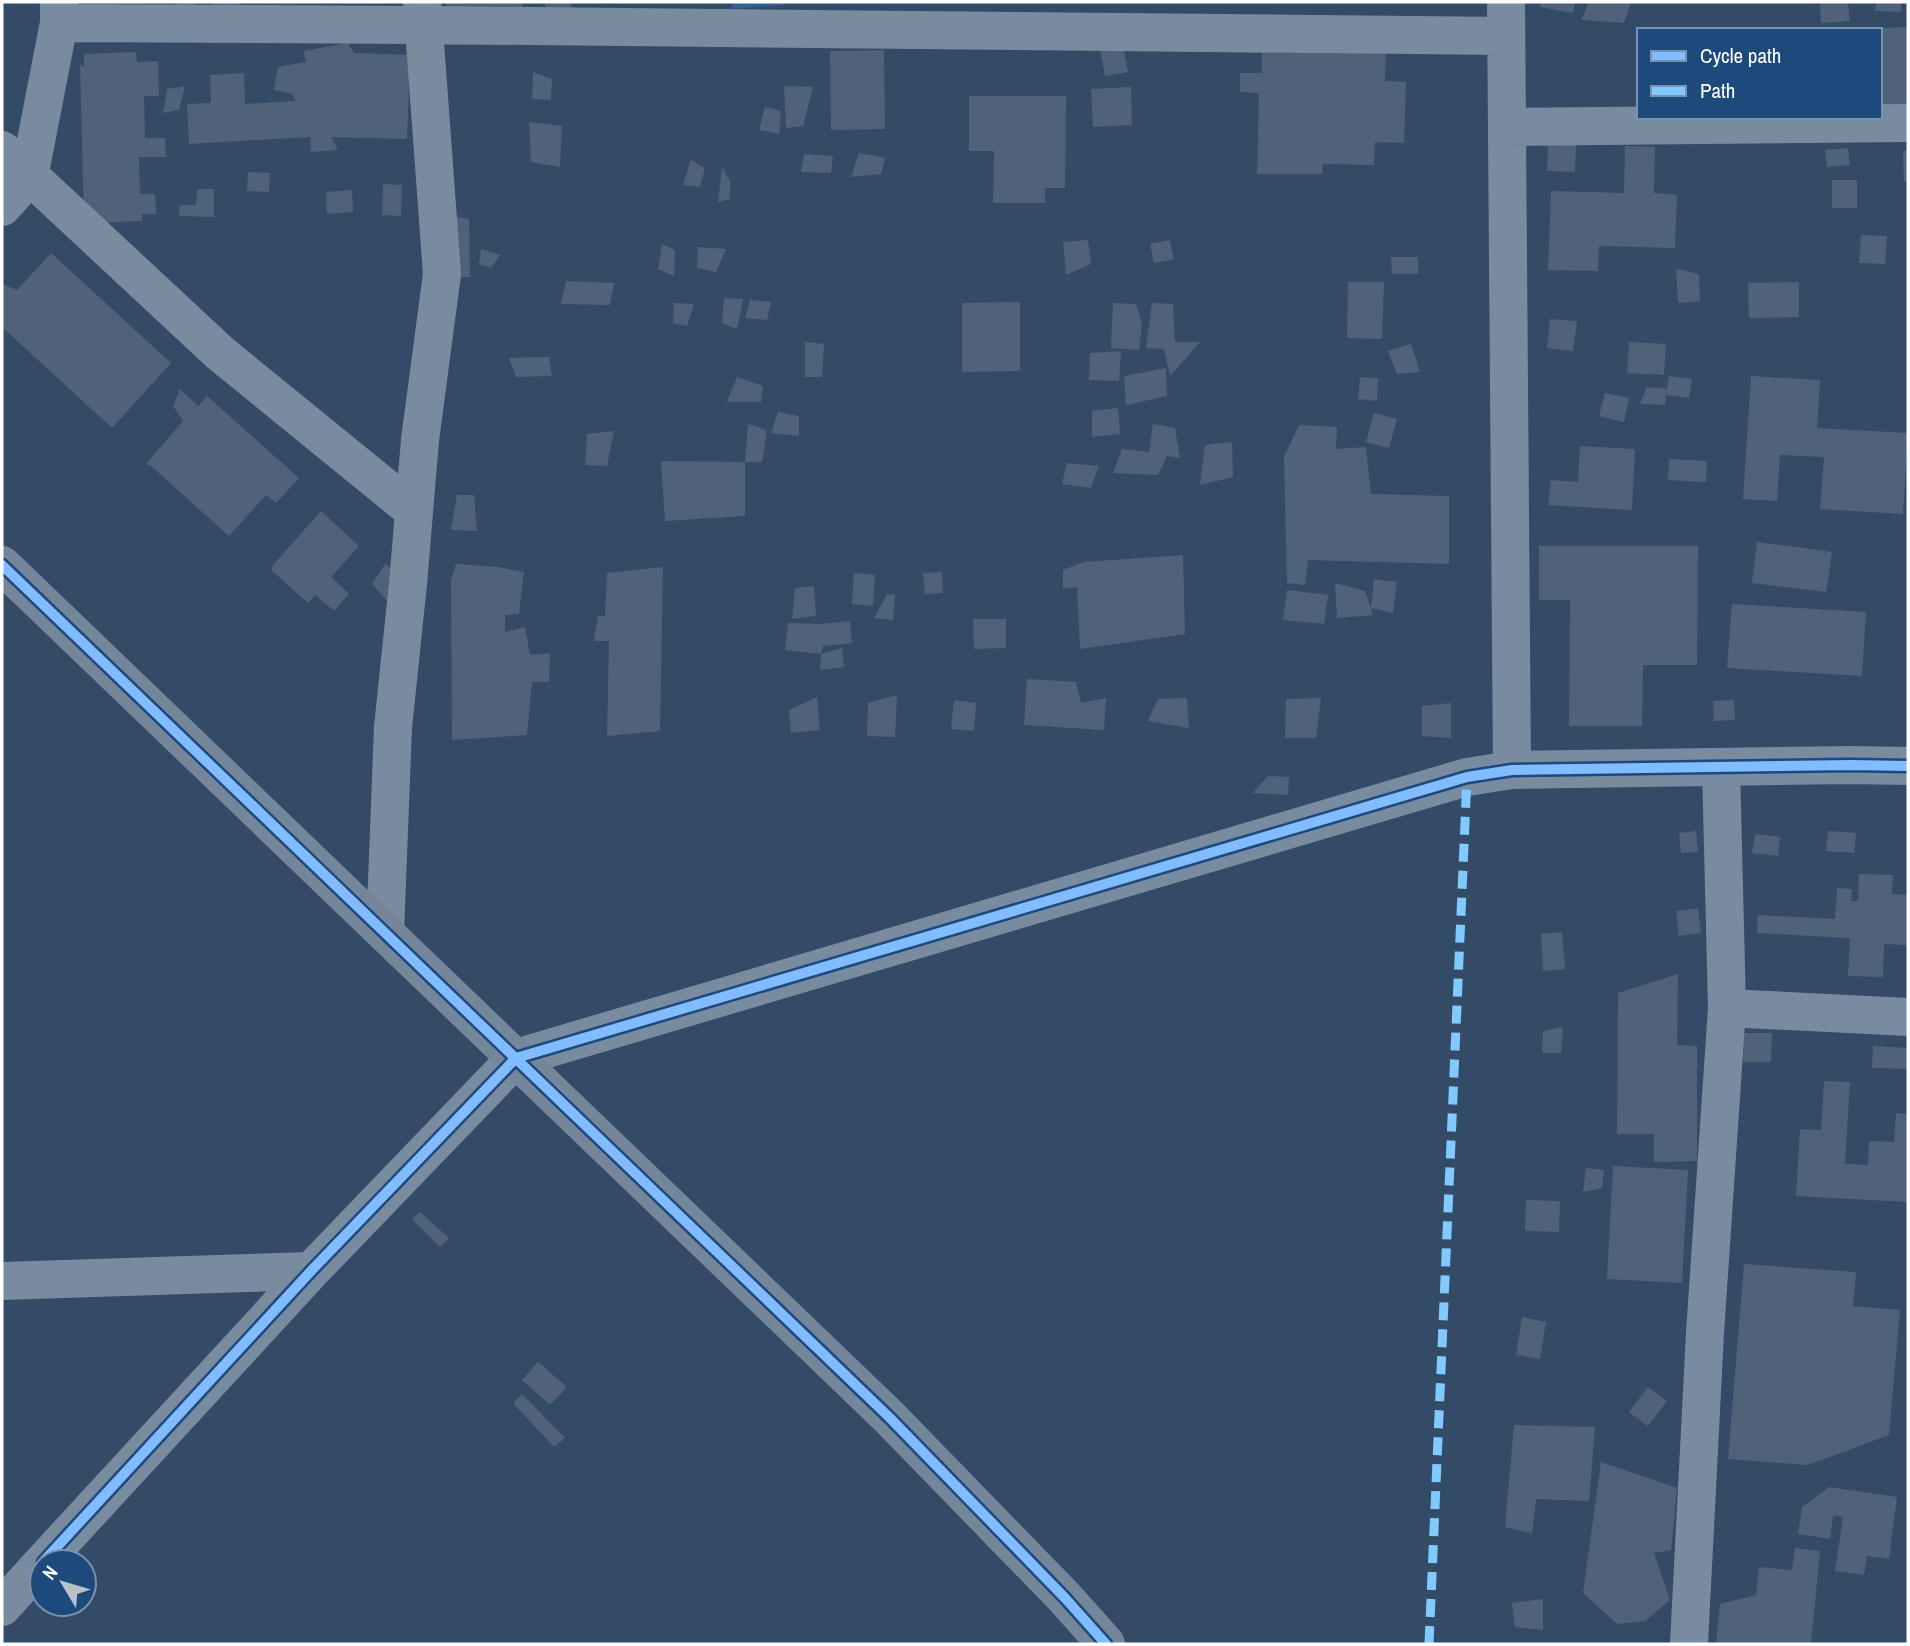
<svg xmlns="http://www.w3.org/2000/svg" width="1910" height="1646" viewBox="0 0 1910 1646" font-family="'Archivo Narrow',sans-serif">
<rect width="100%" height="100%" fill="#344b67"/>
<path fill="#316095" d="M 731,2 L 785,2 L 785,5 L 732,9 Z"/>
<path fill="#506279" d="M 176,2 L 195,2 L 195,13 L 175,13 Z
M 214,2 L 240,2 L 241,12 L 215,13 Z
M 446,2 L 522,2 L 522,9 L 446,8 Z
M 545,2 L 571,2 L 572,9 L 546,12 Z
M 1541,2 L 1575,2 L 1573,13 L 1540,7 Z
M 1589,2 L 1631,2 L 1624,23 L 1581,20 Z
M 1820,2 L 1848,2 L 1850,21 L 1821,23 Z
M 1876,2 L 1901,2 L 1901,12 L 1875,11 Z
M 1908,27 L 1908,108 L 1880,109 L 1880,28 Z
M 1386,42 L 1385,81 L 1406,82 L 1404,143 L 1375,142 L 1374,165 L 1323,164 L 1322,174 L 1257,174 L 1259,93 L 1240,92 L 1240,73 L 1262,73 L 1262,45 Z
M 348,43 L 354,53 L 410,55 L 407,139 L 331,137 L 338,150 L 311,152 L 310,137 L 189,144 L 187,104 L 211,103 L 210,75 L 244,73 L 245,104 L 296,101 L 292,94 L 274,90 L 278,67 L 306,62 L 304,51 Z
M 1123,45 L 1128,72 L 1105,76 L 1100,49 Z
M 884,50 L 885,129 L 831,130 L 830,51 Z
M 136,52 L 137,62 L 158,61 L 159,96 L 144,96 L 145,138 L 165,138 L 166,157 L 139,157 L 140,194 L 155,194 L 156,214 L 142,214 L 142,221 L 84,223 L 80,64 L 84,67 L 84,54 Z
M 533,72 L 552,79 L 551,100 L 532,99 Z
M 185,86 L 179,110 L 163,113 L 167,89 Z
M 784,86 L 813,87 L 803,126 L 786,128 Z
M 1131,87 L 1132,125 L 1093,127 L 1091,89 Z
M 969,96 L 1066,96 L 1065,188 L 1045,188 L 1045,203 L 993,203 L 994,151 L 969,151 Z
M 765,107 L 781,111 L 779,134 L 759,130 Z
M 529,122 L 562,126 L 560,167 L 531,162 Z
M 1548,142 L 1576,143 L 1575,172 L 1547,171 Z
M 1625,146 L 1655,147 L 1654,193 L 1677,195 L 1675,248 L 1599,246 L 1598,271 L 1548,270 L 1551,191 L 1624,193 Z
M 1848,148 L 1850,165 L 1827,167 L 1825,150 Z
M 1903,151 L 1908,151 L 1908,181 L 1904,182 Z
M 859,153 L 885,158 L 881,174 L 851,177 Z
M 804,154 L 833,156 L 831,173 L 801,172 Z
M 691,160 L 705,168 L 700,187 L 683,185 Z
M 722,167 L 730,181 L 730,199 L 718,202 Z
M 248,172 L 270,173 L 269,192 L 247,191 Z
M 1832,180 L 1857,180 L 1857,208 L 1832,208 Z
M 383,184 L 402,185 L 401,216 L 382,215 Z
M 197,189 L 214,189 L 214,217 L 179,216 L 180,205 L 196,205 Z
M 352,190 L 353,212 L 327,214 L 326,192 Z
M 450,215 L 469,219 L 470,277 L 452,277 Z
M 1861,235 L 1887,236 L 1885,264 L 1859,263 Z
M 1088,240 L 1091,264 L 1066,275 L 1063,242 Z
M 1170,240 L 1174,259 L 1154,263 L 1150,244 Z
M 662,244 L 675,250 L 674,276 L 658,269 Z
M 698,247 L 726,249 L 716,272 L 697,268 Z
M 481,249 L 500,255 L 491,268 L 479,264 Z
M 51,253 L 171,363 L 112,428 L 2,327 L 2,284 L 17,290 Z
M 1391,257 L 1418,257 L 1418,274 L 1392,274 Z
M 1676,269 L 1699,274 L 1700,301 L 1678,303 Z
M 566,281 L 614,283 L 610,305 L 561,304 Z
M 1348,282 L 1384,282 L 1382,339 L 1347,338 Z
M 1799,282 L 1799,317 L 1749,318 L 1748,283 Z
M 724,298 L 743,299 L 737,329 L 722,323 Z
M 750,300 L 771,302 L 767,320 L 745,318 Z
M 1020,302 L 1020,371 L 962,372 L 962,303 Z
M 674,303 L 694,304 L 687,326 L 673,323 Z
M 1113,303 L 1136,304 L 1142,324 L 1139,350 L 1111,348 Z
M 1152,303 L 1173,304 L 1175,342 L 1200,342 L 1170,376 L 1164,349 L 1146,348 Z
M 1550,319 L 1577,321 L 1573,351 L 1547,348 Z
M 805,342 L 824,344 L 822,377 L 805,377 Z
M 1629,342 L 1666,344 L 1664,375 L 1627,373 Z
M 1411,344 L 1420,372 L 1397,374 L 1388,351 Z
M 1121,351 L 1119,381 L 1089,380 L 1090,353 Z
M 549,357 L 552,376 L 516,377 L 509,358 Z
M 1166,368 L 1167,396 L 1126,405 L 1124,376 Z
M 1669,376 L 1692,379 L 1689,398 L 1666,395 L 1665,405 L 1640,404 L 1647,387 L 1667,389 Z
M 1751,376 L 1820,380 L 1817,428 L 1908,433 L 1903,514 L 1820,509 L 1824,457 L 1780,455 L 1777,501 L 1743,499 Z
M 737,377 L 763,386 L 761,402 L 727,402 Z
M 1360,377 L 1378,378 L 1377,401 L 1358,399 Z
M 180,389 L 198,406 L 207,396 L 299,478 L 276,503 L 266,495 L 229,536 L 151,466 L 146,464 L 183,421 L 173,406 Z
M 1605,393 L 1629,398 L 1624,422 L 1599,416 Z
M 1118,408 L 1120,434 L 1092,437 L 1092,411 Z
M 778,412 L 799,416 L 799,436 L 771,433 Z
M 1374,413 L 1397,419 L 1389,448 L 1366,442 Z
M 748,424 L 767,430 L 762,462 L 745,462 Z
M 1153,424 L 1175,428 L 1180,458 L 1167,456 L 1158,475 L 1113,473 L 1122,449 L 1149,452 Z
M 1299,425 L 1337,427 L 1336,449 L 1366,447 L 1371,494 L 1449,496 L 1449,564 L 1308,560 L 1305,585 L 1287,583 L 1284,457 Z
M 614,431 L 607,466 L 585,465 L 587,434 Z
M 1232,442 L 1233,477 L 1200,485 L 1205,445 Z
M 1580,446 L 1635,449 L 1632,510 L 1548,505 L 1551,480 L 1578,482 Z
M 1669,459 L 1707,461 L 1706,482 L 1668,480 Z
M 661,461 L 745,462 L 745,516 L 665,521 Z
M 1067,463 L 1099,466 L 1091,488 L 1062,484 Z
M 457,495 L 474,495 L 477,531 L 451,530 Z
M 321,511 L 359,546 L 331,577 L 349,594 L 334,611 L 315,595 L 308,603 L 271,570 L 274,564 Z
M 1757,542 L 1832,552 L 1826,592 L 1752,583 Z
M 1539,546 L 1698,546 L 1697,665 L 1643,665 L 1642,726 L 1569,726 L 1570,600 L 1539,600 Z
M 1183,555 L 1185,634 L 1080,649 L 1077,587 L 1063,589 L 1063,570 L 1084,562 Z
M 385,564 L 404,576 L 388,602 L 372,584 Z
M 456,564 L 498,567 L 524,572 L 519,614 L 505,615 L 505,632 L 525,627 L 530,655 L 550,653 L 549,682 L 532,682 L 527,735 L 452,740 L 451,580 Z
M 663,567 L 660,731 L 607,736 L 609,641 L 594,641 L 598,616 L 605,616 L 607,573 Z
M 942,572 L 943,593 L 925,594 L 923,573 Z
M 854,573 L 875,575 L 873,606 L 852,604 Z
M 1374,579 L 1397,582 L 1393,613 L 1371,608 Z
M 1335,583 L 1365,591 L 1373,615 L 1337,618 Z
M 814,586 L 816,616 L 792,619 L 795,588 Z
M 1287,590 L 1328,595 L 1324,624 L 1283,620 Z
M 887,594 L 895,595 L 893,620 L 874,618 Z
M 1732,604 L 1866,612 L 1862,676 L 1727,668 Z
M 973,619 L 1006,619 L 1006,648 L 974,649 Z
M 850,621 L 852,643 L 823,646 L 821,654 L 785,650 L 788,623 L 821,624 Z
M 842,648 L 844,667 L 820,670 L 821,654 Z
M 1027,679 L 1076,682 L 1081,703 L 1106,698 L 1104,730 L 1024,725 Z
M 897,695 L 895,737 L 867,736 L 868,703 Z
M 817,697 L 820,730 L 791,733 L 789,710 Z
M 1187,698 L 1189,728 L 1148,721 L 1158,699 Z
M 1321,698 L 1316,738 L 1285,738 L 1286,699 Z
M 954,700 L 976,703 L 974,731 L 951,729 Z
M 1734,700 L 1735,720 L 1714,721 L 1713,701 Z
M 1451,703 L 1451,738 L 1422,736 L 1422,706 Z
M 1268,776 L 1289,777 L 1288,795 L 1253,793 Z
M 1696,831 L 1698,852 L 1681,853 L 1679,833 Z
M 1828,831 L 1856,833 L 1854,853 L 1826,851 Z
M 1755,834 L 1780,837 L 1778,856 L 1752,853 Z
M 1859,874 L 1893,875 L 1892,894 L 1908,895 L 1908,945 L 1884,944 L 1883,977 L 1848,976 L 1850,938 L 1757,933 L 1758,915 L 1835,919 L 1837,888 L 1852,889 L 1851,901 L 1858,901 Z
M 1698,908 L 1701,933 L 1679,936 L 1676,911 Z
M 1562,932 L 1565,969 L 1543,971 L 1541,934 Z
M 1678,974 L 1677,1045 L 1697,1046 L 1697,1161 L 1654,1162 L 1654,1134 L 1617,1134 L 1618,993 Z
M 1563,1027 L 1561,1053 L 1542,1053 L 1543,1031 Z
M 1744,1033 L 1772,1033 L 1771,1062 L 1743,1062 Z
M 1873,1046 L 1908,1048 L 1908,1069 L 1872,1068 Z
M 1824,1081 L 1850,1082 L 1845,1164 L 1868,1165 L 1869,1141 L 1894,1142 L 1896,1113 L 1908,1114 L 1908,1202 L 1796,1196 L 1800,1129 L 1821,1130 Z
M 1613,1166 L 1688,1170 L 1682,1283 L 1607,1279 Z
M 1586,1168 L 1604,1170 L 1602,1188 L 1583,1192 Z
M 1526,1200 L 1560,1201 L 1559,1232 L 1525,1231 Z
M 420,1212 L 449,1238 L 440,1247 L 412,1219 Z
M 1744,1264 L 1856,1272 L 1853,1306 L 1900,1310 L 1889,1435 L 1808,1465 L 1728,1459 Z
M 1522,1317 L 1546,1322 L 1540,1359 L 1516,1355 Z
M 538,1362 L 567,1387 L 550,1405 L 522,1380 Z
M 1648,1387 L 1667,1401 L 1648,1426 L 1629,1412 Z
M 522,1394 L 565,1438 L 554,1447 L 513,1403 Z
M 1514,1425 L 1595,1427 L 1589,1501 L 1536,1499 L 1532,1533 L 1505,1527 Z
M 1601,1462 L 1677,1488 L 1671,1550 L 1654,1553 L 1670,1600 L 1645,1621 L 1617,1624 L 1583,1593 Z
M 1829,1487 L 1897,1497 L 1889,1559 L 1867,1556 L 1864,1575 L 1835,1571 L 1843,1517 L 1833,1515 L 1830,1539 L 1798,1534 L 1802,1507 Z
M 1795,1548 L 1820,1551 L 1811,1644 L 1716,1644 L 1720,1604 L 1756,1595 L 1759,1567 L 1792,1570 Z
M 1543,1599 L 1543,1630 L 1515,1627 L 1512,1603 Z"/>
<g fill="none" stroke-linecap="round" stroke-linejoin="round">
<path stroke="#798b9e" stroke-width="38" d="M 1506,2 L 1512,770
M 59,23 L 422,25 L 1506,36
M 1507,127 L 1908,123
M 2,150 L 220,353 L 414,511
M 2,207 L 29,177 L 59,23 L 59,2
M 385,933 L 393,727 L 408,584 L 420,440 L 442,274 L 422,2
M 1727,1008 L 1908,1017
M 2,1281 L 311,1271
M 43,1562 L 311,1271 L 516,1058 L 1467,777 L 1512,770 L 1851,765 L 1908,766
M 2,1607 L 42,1563
M 1689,1644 L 1705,1333 L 1727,1008 L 1721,767"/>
<path stroke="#75869a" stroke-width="38" d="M 2,565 L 889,1417 L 1065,1598 L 1106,1644"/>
<path stroke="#80caff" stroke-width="9" stroke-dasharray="18 9" stroke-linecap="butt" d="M 1429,1644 L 1467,777"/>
<g stroke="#1e497d" stroke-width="15">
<path id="cycleway" d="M 2,565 L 889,1417 L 1065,1598 L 1106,1644
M 43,1562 L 311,1271 L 516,1058 L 1467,777 L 1512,770 L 1851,765 L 1908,766"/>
</g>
<use href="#cycleway" stroke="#80bcff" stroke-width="10"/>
</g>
<rect width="1910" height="1646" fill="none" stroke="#ffffff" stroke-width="7"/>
<rect x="1637" y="28" width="245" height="91" fill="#1e497d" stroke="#7892b1" stroke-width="2"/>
<rect x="1651" y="51" width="35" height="10" fill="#80bcff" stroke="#7892b1" stroke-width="2"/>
<text x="1700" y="63" font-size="21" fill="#ffffff">Cycle path</text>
<rect x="1651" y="86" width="35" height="10" fill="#80caff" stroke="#7892b1" stroke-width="2"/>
<text x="1700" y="98" font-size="21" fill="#ffffff">Path</text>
<g transform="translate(63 1583) rotate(308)"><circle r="33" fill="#1e497d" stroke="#7892b1" stroke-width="2"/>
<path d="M0-5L12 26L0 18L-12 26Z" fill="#b8c0ca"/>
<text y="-10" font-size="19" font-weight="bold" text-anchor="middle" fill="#ffffff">N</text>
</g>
</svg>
